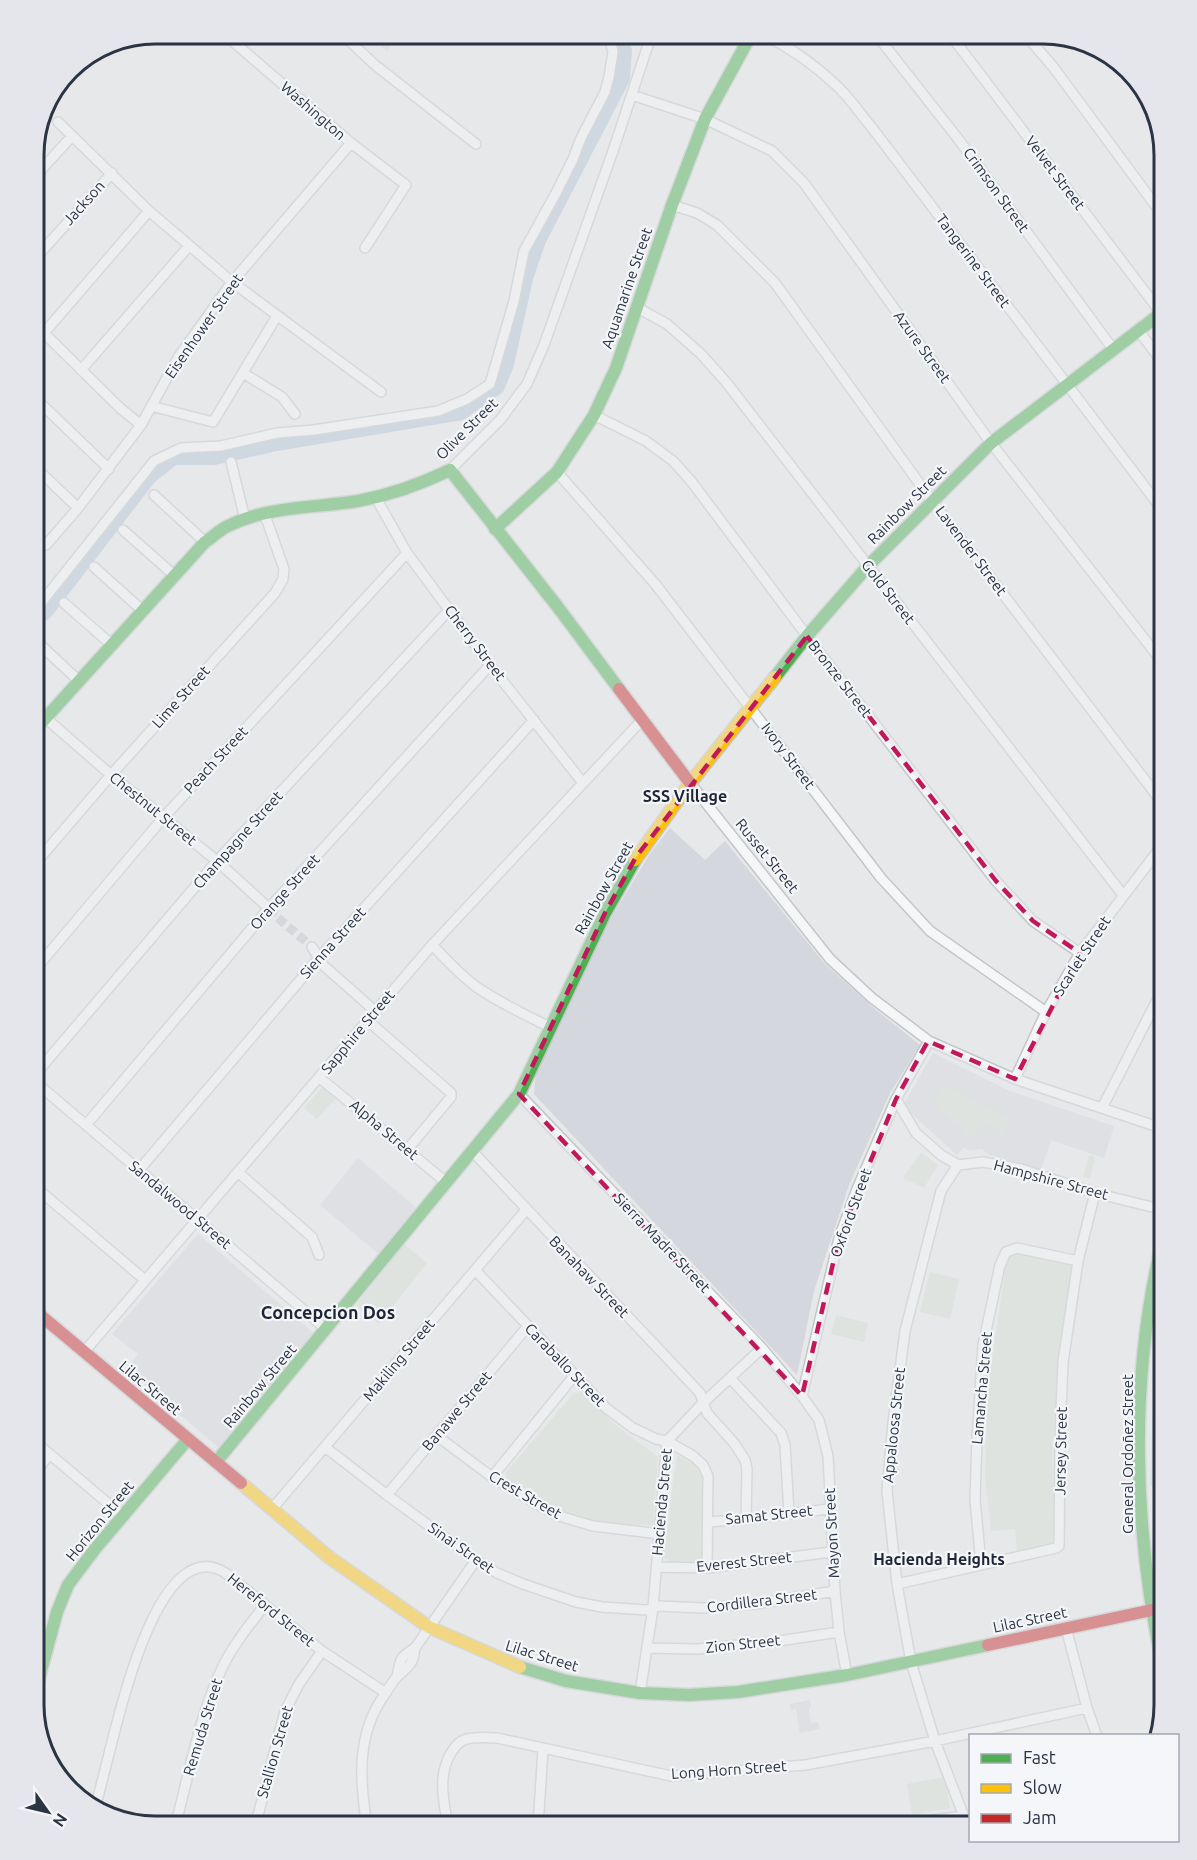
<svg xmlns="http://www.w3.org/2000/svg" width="1197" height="1860" viewBox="0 0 1197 1860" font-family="Ubuntu,sans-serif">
<rect width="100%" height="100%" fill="#e6e8ea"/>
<path fill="#d4d7dd" d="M 670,828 L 705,860 L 725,841 L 825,964 L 875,1009 L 920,1045 L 890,1093 L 849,1185 L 814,1291 L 797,1375 L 534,1094 L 536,1071 L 558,1018 L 608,923 L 651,852 Z
M 933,1053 L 1010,1091 L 1114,1126 L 1104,1158 L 1051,1140 L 1041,1170 L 988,1154 L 982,1149 L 970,1150 L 963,1148 L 957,1155 L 903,1106 Z
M 358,1158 L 419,1210 L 381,1256 L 320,1205 Z
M 198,1234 L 315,1334 L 219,1448 L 127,1369 L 138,1354 L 112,1334 Z
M 1153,1402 L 1164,1403 L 1164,1486 L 1150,1486 Z
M 810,1700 L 811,1707 L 809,1708 L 811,1723 L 818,1722 L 820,1729 L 800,1733 L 796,1709 L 791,1711 L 790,1704 Z"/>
<path fill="#d6ded6" d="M 364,33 L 401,33 L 387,51 Z
M 943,1084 L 1011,1120 L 1002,1134 L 985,1122 L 971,1137 L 933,1102 Z
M 323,1086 L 336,1098 L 317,1119 L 304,1108 Z
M 921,1153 L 938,1165 L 924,1188 L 903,1178 Z
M 1089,1155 L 1095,1157 L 1090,1178 L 1083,1177 Z
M 404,1244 L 427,1263 L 379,1324 L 356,1305 Z
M 1012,1255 L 1021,1255 L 1073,1265 L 1058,1366 L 1052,1454 L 1055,1543 L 1053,1547 L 1017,1554 L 1015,1529 L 991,1531 L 985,1477 L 987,1395 L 1006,1263 Z
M 930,1272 L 959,1279 L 950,1319 L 920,1312 Z
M 836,1315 L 868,1323 L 864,1342 L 831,1334 Z
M 583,1392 L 613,1423 L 658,1457 L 653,1525 L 592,1523 L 557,1511 L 506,1480 L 506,1472 L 573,1394 Z
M 677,1455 C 689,1461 699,1467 706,1479 L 703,1563 L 671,1564 L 663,1557 Z
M 945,1777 L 950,1808 L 912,1815 L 907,1784 Z"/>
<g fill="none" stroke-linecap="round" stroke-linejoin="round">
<path stroke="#b4c4d5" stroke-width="18" d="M 33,620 L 45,610 L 148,476 L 173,456 L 214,456 L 276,442 L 461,411 L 496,386 L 505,364 L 524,278 L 537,240 L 621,78 L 623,51 L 615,33"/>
<path stroke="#c1c4c9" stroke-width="9" stroke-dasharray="9 4.5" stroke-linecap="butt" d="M 278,918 L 312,947"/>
<g stroke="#c4c6c8" stroke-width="12">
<path id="street" d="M 223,33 L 351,143 L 406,185 L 365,248
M 341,33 L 375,65 L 476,144
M 760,33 C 788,46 815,65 837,86 C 850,98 861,115 873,129 L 1164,512
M 875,33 L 959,140 L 1113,349
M 949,33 L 1161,313
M 1024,33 L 1054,68 L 1164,217
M 632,95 L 705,119 L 772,151 L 804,183 L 991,443 L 1164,664
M 58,122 L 149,211 L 232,282 L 381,392
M 33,179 L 72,136
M 672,205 L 697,213 L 717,225 L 775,283 L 932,501 L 1164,805
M 33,261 L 112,173
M 636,307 L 667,324 L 701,354 L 726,382 L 1123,895
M 33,319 L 44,333 L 120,408 L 141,425
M 1138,330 L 1164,364
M 44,333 L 149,211
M 81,370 L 189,246
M 243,373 L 282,397 L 295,414
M 33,396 L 109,469
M 151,406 L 213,422 L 277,316
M 594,415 L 646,441 L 673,461 L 691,481 L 807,636 L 996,881 L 1033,921 L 1080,953
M 231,462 L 245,519
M 33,465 L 78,508
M 450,470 L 500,420 L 527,384 L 544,345 L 613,151 L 652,33
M 557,472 L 656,585 L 881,878 L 930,931 L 1046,1012
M 154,495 L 205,542
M 376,498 L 407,553 L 490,665 L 583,783
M 123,530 L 175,576
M 33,533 L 46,545 L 78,508 L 141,425 L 179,356 L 232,282 L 351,143
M 94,567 L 143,611
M 64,603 L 112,645
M 33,613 L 154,461 L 181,448 L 221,446 L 277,433 L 314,430 L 438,411 L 467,399 L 490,384 L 514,301 L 524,251 L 556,193 L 573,159 L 581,138 L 605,92 L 609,77 L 613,52 L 608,33
M 33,638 L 79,681
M 33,707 L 111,775 L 217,861 L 272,911
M 690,783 L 830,959 L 872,998 L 929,1041 L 1015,1079 L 1164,1129
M 33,866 L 111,775 L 275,593 L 283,579 L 284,569 L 265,515
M 432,945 C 447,960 461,976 478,988 C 500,1003 525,1015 550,1027
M 312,947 L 323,965 L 375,1011
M 33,972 L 163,818 L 407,553
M 367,1020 L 451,1093 L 451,1097 L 407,1150
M 33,1077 L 217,861 L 450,609
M 320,1078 L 447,1183
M 1015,1079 L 1046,1012 L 1080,953 L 1164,843
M 33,1080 L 326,1329
M 519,1094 L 762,1348 L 802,1396 L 819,1420 L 828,1456 L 835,1591 L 839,1632 L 847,1675
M 896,1099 L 916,1133 L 941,1155 L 958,1165 L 983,1162 L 1021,1169 L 1095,1193 L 1164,1210
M 1102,1108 L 1156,1002 L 1164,991
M 86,1125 L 269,908 L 490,665
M 473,1152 L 700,1393 L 707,1413 L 734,1443 L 745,1460 L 747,1469 L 746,1519
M 958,1165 L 941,1191 L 905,1331 L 893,1423 L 887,1491 L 897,1584 L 911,1662 L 935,1741 L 968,1827
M 139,1170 L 319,958 L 534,720
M 239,1173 L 312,1237 L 319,1255
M 33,1185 L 145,1280
M 475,1270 L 606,1408 L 633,1428 L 656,1439 L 667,1441 L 693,1456 L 703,1465 L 708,1476 L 707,1568
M 84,1352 L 432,945 L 642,720
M 730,1378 L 781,1433 L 785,1445 L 789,1513
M 802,1396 L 839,1238 L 857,1189 L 896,1099 L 929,1041
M 437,1436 L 492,1477 L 556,1515 L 593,1526 L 660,1534
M 33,1440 L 123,1516
M 325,1447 L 387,1495 L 476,1560 L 497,1573 L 523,1584 L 576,1602 L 602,1607 L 647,1610 L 658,1606 L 704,1608 L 755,1604 L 835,1591
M 33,1475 L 50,1454
M 492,1477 L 574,1376
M 387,1495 L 528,1326
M 272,1509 L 526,1210
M 709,1522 L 746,1519 L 829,1509
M 981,1564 L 975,1500 L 977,1439 L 983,1345 L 1000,1265 L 1006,1252 L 1017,1248 L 1078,1261
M 657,1567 L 707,1568 L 831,1552
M 897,1584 L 1056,1548 L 1059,1546 L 1060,1435 L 1063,1362 L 1078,1261 L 1095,1193
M 1066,1628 L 1087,1708 L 1097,1736
M 648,1648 L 697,1649 L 772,1642 L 839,1632
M 397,1677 C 400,1659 400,1657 415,1648
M 640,1693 L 653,1608 L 667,1441 L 703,1403 L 762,1348
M 95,1809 C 101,1785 107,1762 113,1738 C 123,1699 163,1530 227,1574 L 322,1651 L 386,1693
M 175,1827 C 189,1774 199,1716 223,1666 C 234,1644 250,1624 265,1605
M 255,1827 L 285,1711 L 299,1684 L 322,1651
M 367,1827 C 360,1782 356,1736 383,1697 C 387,1691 391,1684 396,1678 C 400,1673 409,1668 412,1661 C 414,1658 414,1652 415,1648 L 476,1560
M 448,1827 C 444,1802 437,1776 451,1753 C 454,1748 458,1742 464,1740 C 474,1736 486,1738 497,1738 L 671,1776 L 805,1765 L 935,1741 L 1087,1708
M 538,1827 L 543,1749
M 883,1827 L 963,1816"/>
</g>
<g stroke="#c4c6c8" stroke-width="15">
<path id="fast" d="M 495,529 L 557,472 L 594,415 L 616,368 L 672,205 L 705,119 L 752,33
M 775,677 L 807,636 L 868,566 L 991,443 L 1164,311
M 33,732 L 205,542 C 213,537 219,530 228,526 C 268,506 315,508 358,501 C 390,495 421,484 450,470 L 557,606 L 619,689
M 1164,1235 C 1128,1377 1133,1530 1164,1672
M 216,1462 L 519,1094 L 605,913 L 635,860
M 520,1667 L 566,1681 L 640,1693 L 689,1695 L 738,1692 L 847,1675 L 988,1645
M 33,1700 L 57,1612 L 68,1585 L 95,1549 L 188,1439"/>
</g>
<g stroke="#c4c6c8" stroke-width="15">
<path id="slow" d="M 635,860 L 690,783 L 775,677
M 241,1483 L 330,1558 L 429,1627 L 520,1667"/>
</g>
<g stroke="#c4c6c8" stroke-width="15">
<path id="jam" d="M 619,689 L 690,783
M 33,1309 L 241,1483
M 988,1645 L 1152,1610"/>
</g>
<use href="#street" stroke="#f5f6f7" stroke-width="9"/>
<use href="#fast" stroke="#4caf50" stroke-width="12"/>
<use href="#slow" stroke="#ffc107" stroke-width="12"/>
<use href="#jam" stroke="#c62828" stroke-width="12"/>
</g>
<path d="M0 0H1197V1860H0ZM 807,636 L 996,881 L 1033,921 L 1080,953 L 1015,1079 L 928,1041 L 896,1099 L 839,1238 L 802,1396 L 519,1094 L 605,913 L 636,857 Z" fill="#e6e8ea" fill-opacity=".55" fill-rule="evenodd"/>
<path fill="none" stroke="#c2185b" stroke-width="4.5" stroke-dasharray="12 8" stroke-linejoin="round" d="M 807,636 L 996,881 L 1033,921 L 1080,953 L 1015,1079 L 928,1041 L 896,1099 L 839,1238 L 802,1396 L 519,1094 L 605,913 L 636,857 Z"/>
<g text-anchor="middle" stroke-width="4.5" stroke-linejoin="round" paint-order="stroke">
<g font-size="15" fill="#2b3445" stroke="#f4f6f9">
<text transform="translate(313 111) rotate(41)" y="5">Washington</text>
<text transform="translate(1055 173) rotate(53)" y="5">Velvet Street</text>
<text transform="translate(996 190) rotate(54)" y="5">Crimson Street</text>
<text transform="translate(84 203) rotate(-48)" y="5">Jackson</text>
<text transform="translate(973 261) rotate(53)" y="5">Tangerine Street</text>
<text transform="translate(627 288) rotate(-71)" y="5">Aquamarine Street</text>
<text transform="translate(204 326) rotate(-55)" y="5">Eisenhower Street</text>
<text transform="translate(922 347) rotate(54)" y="5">Azure Street</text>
<text transform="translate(467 429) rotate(-45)" y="5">Olive Street</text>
<text transform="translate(907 505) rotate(-45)" y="5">Rainbow Street</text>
<text transform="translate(971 551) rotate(53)" y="5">Lavender Street</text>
<text transform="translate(888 592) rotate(52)" y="5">Gold Street</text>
<text transform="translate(475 643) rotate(53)" y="5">Cherry Street</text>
<text transform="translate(840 679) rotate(52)" y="5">Bronze Street</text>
<text transform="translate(181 697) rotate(-48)" y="5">Lime Street</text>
<text transform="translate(788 756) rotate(53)" y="5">Ivory Street</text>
<text transform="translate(216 760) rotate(-47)" y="5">Peach Street</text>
<text transform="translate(153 809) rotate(39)" y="5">Chestnut Street</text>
<text transform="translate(238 840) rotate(-48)" y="5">Champagne Street</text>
<text transform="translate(767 856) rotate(51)" y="5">Russet Street</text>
<text transform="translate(604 888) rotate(-61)" y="5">Rainbow Street</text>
<text transform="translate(285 892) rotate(-48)" y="5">Orange Street</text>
<text transform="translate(333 943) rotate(-48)" y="5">Sienna Street</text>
<text transform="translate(1082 956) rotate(-57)" y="5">Scarlet Street</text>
<text transform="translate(358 1032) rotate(-50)" y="5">Sapphire Street</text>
<text transform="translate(384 1130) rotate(40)" y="5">Alpha Street</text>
<text transform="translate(1051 1180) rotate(15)" y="5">Hampshire Street</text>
<text transform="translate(180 1205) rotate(40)" y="5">Sandalwood Street</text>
<text transform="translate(851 1213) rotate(-70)" y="5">Oxford Street</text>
<text transform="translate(662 1243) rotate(46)" y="5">Sierra Madre Street</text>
<text transform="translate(589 1277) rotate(46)" y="5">Banahaw Street</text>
<text transform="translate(399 1360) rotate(-50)" y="5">Makiling Street</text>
<text transform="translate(565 1365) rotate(46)" y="5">Caraballo Street</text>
<text transform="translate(260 1386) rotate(-50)" y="5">Rainbow Street</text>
<text transform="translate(150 1388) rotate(40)" y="5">Lilac Street</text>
<text transform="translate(982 1388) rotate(-85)" y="5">Lamancha Street</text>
<text transform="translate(457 1411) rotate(-50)" y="5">Banawe Street</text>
<text transform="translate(894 1425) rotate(-84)" y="5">Appaloosa Street</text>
<text transform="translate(1061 1451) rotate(-89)" y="5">Jersey Street</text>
<text transform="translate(1128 1454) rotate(-90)" y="5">General Ordoñez Street</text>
<text transform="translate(525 1495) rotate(30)" y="5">Crest Street</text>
<text transform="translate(662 1502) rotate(-85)" y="5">Hacienda Street</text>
<text transform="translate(769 1515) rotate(-6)" y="5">Samat Street</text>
<text transform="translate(100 1521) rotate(-51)" y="5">Horizon Street</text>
<text transform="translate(832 1533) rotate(-93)" y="5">Mayon Street</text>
<text transform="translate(461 1548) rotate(35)" y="5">Sinai Street</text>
<text transform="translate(744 1562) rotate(-6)" y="5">Everest Street</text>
<text transform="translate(762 1601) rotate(-7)" y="5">Cordillera Street</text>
<text transform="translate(271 1610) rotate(39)" y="5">Hereford Street</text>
<text transform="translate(1030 1620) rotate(-12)" y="5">Lilac Street</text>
<text transform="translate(743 1644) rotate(-6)" y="5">Zion Street</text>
<text transform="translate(542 1656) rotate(17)" y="5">Lilac Street</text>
<text transform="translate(203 1727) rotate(-73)" y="5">Remuda Street</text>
<text transform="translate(275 1752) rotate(-74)" y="5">Stallion Street</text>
<text transform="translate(729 1770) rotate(-4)" y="5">Long Horn Street</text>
</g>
<g font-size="16" font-weight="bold" fill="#1d2536" stroke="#f4f6f9">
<text x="685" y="802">SSS Village</text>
<text x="939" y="1565">Hacienda Heights</text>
</g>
<g font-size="18" font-weight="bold" fill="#1d2536" stroke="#f4f6f9">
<text x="328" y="1319">Concepcion Dos</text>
</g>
</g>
<path d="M0 0H1197V1860H0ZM155 44H1043A111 111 0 0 1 1154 155V1705A111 111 0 0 1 1043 1816H155A111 111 0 0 1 44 1705V155A111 111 0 0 1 155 44Z" fill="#e4e6eb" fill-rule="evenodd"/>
<path fill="none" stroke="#2b3445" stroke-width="3" d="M155 44H1043A111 111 0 0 1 1154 155V1705A111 111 0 0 1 1043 1816H155A111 111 0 0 1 44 1705V155A111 111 0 0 1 155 44Z"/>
<rect x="969" y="1734" width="210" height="108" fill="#f4f6f9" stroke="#a4a8b1" stroke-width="1.5"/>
<rect x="981" y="1754" width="30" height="9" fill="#4caf50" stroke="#a4a8b1" stroke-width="1.5"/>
<text x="1023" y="1764" font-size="18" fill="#2b3445">Fast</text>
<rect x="981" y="1784" width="30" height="9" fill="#ffc107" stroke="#a4a8b1" stroke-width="1.5"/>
<text x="1023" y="1794" font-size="18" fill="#2b3445">Slow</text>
<rect x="981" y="1814" width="30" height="9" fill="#c62828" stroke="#a4a8b1" stroke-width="1.5"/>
<text x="1023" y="1824" font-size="18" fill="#2b3445">Jam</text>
<g transform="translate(48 1812) rotate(124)" stroke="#f4f6f9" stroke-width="4.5" paint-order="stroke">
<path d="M0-4.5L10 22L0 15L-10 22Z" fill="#2b3445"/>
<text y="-9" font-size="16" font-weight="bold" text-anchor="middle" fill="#2b3445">N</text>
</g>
</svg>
